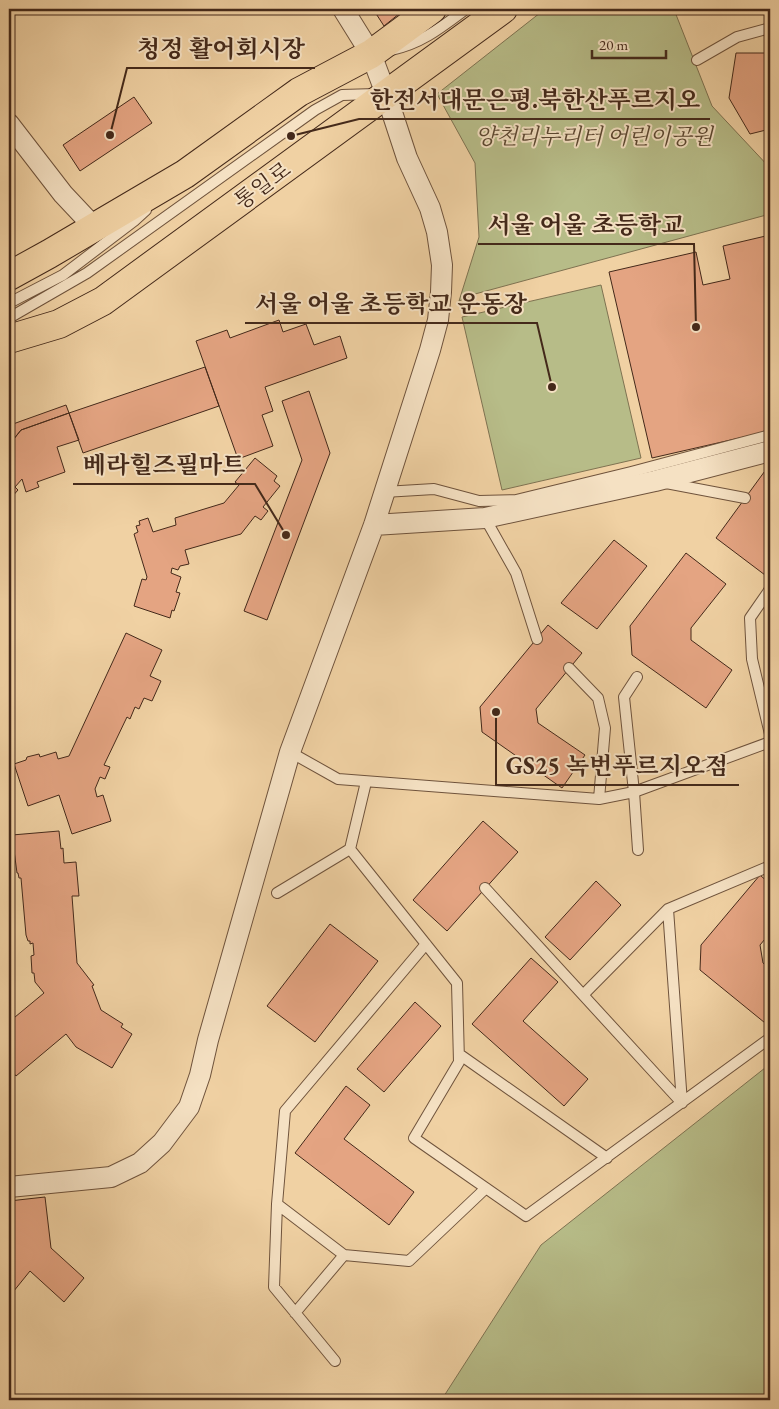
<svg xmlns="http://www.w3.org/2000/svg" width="779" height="1409" viewBox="0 0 779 1409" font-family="'EB Garamond','Noto Serif KR',serif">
<rect width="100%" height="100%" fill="#f0d1a3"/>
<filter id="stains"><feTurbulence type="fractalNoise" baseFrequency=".004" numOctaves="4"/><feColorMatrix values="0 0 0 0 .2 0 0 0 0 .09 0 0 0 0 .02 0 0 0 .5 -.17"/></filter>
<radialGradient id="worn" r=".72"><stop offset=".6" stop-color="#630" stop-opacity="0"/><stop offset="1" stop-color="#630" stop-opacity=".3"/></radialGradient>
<path fill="#b7bc88" stroke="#7e7251" d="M 545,9 L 660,9 L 675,12 L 712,106 L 770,168 L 770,214 L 475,294 L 459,301 L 479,237 L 475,163 L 437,94 Z
M 601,285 L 641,458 L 502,490 L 462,317 Z
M 770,1064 L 770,1400 L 430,1400 L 444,1396 L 541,1245 Z"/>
<path fill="#e4a482" stroke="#44291a" d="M 373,9 L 405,9 L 384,26 Z
M 736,53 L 770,53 L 770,129 L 750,134 L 729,98 Z
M 134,97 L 152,123 L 80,171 L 63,145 Z
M 770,235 L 770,431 L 652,458 L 609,272 L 696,252 L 703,285 L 730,279 L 723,246 Z
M 279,320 L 283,332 L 306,324 L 314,345 L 340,336 L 347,358 L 265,387 L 273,411 L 262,415 L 273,446 L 238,459 L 196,341 L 227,330 L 230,338 Z
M 205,367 L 219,406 L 83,453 L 69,413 Z
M 309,391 L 330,453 L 267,620 L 244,611 L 302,460 L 282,401 Z
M 66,405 L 69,413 L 21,430 L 9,445 L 9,429 L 13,424 Z
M 69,413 L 79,440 L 57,447 L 65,472 L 37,482 L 39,487 L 26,492 L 22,479 L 15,487 L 18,490 L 10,499 L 13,501 L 9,506 L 9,445 L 21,430 Z
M 255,458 L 277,476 L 274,481 L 280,486 L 263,507 L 268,511 L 261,520 L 255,516 L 241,534 L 185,550 L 189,564 L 180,566 L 178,570 L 172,568 L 171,573 L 181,577 L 176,592 L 180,593 L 174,611 L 172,610 L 170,618 L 134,606 L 142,579 L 146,580 L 147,577 L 134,534 L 138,532 L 136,526 L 140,525 L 139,521 L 148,518 L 153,532 L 176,525 L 175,518 L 224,503 L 239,485 L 235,482 Z
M 770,464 L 770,568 L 765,575 L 716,538 Z
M 614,540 L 647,566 L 597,629 L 561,603 Z
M 686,553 L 726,584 L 691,628 L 691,640 L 732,670 L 706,708 L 632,655 L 630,626 Z
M 548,625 L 582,653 L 536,709 L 538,723 L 585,755 L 562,788 L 482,732 L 480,707 Z
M 126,633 L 162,650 L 150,676 L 161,681 L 152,701 L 144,698 L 139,709 L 135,707 L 130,719 L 127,717 L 104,765 L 110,767 L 105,779 L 100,777 L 95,789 L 97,797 L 103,795 L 111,821 L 72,834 L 59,795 L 28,806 L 14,764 L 26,760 L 27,757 L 39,754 L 40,757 L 56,752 L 58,759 L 69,756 Z
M 483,821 L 518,852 L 447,931 L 413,900 Z
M 59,831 L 61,849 L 63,848 L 64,863 L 76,862 L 79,896 L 72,896 L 77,963 L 94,985 L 92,986 L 101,1010 L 123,1024 L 121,1027 L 132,1034 L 112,1068 L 76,1047 L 66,1034 L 16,1076 L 9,1067 L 9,1022 L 44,993 L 35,982 L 34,973 L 32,973 L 31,956 L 34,955 L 33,943 L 30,944 L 30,941 L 28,941 L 26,935 L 21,878 L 19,878 L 18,873 L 17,873 L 12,835 Z
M 760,875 L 770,884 L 770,933 L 760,945 L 763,963 L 770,969 L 770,1027 L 700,970 L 701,945 Z
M 596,881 L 621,905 L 570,960 L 545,937 Z
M 330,924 L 378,961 L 315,1042 L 267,1006 Z
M 531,958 L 558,982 L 523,1021 L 588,1079 L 564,1106 L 472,1024 Z
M 415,1002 L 441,1026 L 384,1092 L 357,1069 Z
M 346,1086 L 370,1105 L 344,1139 L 414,1192 L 389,1225 L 295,1153 Z
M 45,1197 L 51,1248 L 84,1278 L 64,1302 L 30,1271 L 9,1297 L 9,1201 Z"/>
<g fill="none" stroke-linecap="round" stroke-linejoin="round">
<g stroke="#6f533c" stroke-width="12">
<path id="service" d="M 391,50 C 421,44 442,27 466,9
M 697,60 L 737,37 L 770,28
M 9,303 L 63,275 L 134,221 L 146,210
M 9,318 L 87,273 L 315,110 L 342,95 L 375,94
M 666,483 L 745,498
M 384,492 L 434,489 L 479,501 L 516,500 L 631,472 L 770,435
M 485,518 L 516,573 L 537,639
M 770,589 L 750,618 L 752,659 L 770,734
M 569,668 L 598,698 L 605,728 L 599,799
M 637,677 L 624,697 L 634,792 L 638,850
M 290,752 L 338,779 L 599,799 L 634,792 L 770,742
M 350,849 L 457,983 L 459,1062 L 414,1138 L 526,1216 L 770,1038
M 485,888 L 682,1103
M 277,893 L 350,849 L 366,782
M 668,909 L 682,1103
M 583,995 L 668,909 L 770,866
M 459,1054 L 607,1158
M 277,1204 L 344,1255 L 409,1261 L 486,1188
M 295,1313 L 344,1255
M 335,1361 L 274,1287 L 277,1204 L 285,1111 L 426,944"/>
</g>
<g stroke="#6f533c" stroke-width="22">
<path id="minor" d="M 9,124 L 63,194 L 94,227
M 374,525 L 485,518 L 655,481 L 770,451
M 9,1187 L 111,1177 L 140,1163 L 162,1143 L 189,1107 L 200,1075 L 208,1040 L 290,752 L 374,525 L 430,350 L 438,320 L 441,292 L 442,265 L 437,232 L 430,208 L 407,158 L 386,94 L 371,54 L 343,9"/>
</g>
<g stroke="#44291a" stroke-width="30">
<path id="primary" d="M 9,276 L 49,254 L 185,174 L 299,92 L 371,54 L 432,9
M 9,339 L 59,324 L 103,301 L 503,9"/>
</g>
<use href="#service" stroke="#f5e1c3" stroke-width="10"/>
<use href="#minor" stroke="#f5e1c3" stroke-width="20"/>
<use href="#primary" stroke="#f0d1a3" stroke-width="28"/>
</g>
<g text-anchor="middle" stroke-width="4" stroke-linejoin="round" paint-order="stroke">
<g font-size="22" font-style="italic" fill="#5b4630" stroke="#f5e1c3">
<text x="594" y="144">양천리누리터 어린이공원</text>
</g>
<g font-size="22" fill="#44291a" stroke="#f5e1c3">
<text transform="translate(262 185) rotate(-36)" y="8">통일로</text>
</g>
</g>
<path fill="none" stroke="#44291a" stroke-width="2" d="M110 135L127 68H315M291 136L359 119H710M696 327L694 244H478M552 387L537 323H245M286 535L255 484H73M496 712L496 785H739"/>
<g fill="#44291a" stroke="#f5e1c3" stroke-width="2">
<circle cx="110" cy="135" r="5"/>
<circle cx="291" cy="136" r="5"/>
<circle cx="696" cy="327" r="5"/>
<circle cx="552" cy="387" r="5"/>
<circle cx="286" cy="535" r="5"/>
<circle cx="496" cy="712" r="5"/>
</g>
<g font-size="24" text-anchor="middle" font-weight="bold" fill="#44291a" stroke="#f5e1c3" stroke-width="4" stroke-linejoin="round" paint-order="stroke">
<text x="221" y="57">청정 활어회시장</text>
<text x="535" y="108">한전서대문은평.북한산푸르지오</text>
<text x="586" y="233">서울 어울 초등학교</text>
<text x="391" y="312">서울 어울 초등학교 운동장</text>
<text x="164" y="473">베라힐즈필마트</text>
<text x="617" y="774">GS25 녹번푸르지오점</text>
</g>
<rect width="779" height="1409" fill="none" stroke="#f0d1a3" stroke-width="30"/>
<rect x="10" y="10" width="759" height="1389" fill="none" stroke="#44291a" stroke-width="2.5"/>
<rect x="15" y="15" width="749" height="1379" fill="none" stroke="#44291a"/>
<path d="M592 50v8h74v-8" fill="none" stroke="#44291a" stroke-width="2.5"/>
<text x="599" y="50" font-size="15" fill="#44291a" stroke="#f5e1c3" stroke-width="4" paint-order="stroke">20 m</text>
<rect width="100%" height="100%" filter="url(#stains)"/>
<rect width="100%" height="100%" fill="url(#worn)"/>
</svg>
